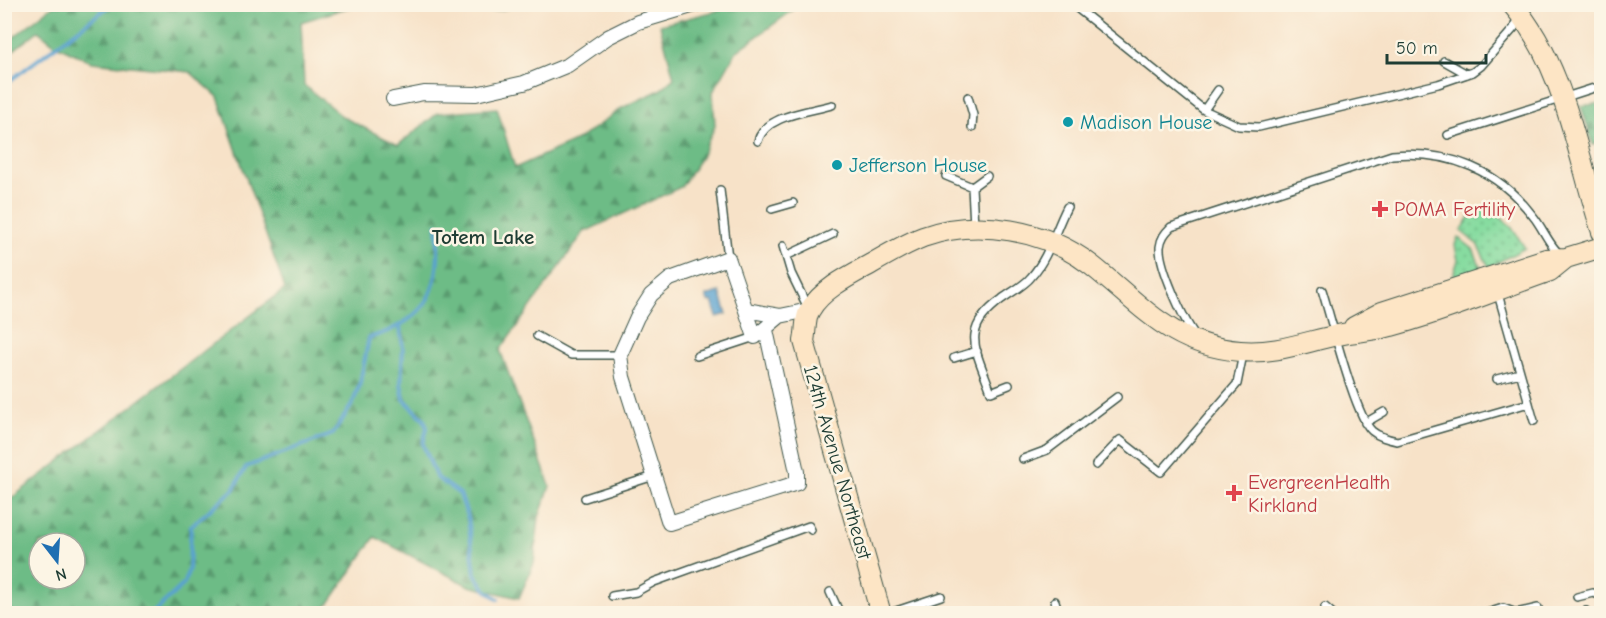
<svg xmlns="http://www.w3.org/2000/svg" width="1606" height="618" viewBox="0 0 1606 618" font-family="'Comic Neue',sans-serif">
<defs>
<pattern id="grass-dots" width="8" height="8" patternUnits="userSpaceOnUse" patternTransform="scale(1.5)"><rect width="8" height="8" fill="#87dca0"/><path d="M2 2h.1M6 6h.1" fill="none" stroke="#6eb483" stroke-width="1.8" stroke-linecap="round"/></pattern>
<pattern id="forest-firs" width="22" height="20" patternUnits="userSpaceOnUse" patternTransform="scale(1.5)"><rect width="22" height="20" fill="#6dbc86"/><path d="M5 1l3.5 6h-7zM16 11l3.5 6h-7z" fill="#599a6e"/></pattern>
</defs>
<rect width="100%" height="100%" fill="#fcf5e5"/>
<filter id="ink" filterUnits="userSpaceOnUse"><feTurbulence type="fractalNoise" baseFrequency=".0167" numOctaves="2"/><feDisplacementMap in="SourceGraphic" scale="12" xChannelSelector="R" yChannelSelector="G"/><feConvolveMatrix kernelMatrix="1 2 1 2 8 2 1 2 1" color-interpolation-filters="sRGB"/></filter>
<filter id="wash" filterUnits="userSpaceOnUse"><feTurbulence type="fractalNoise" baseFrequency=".008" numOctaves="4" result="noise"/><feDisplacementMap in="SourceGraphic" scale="24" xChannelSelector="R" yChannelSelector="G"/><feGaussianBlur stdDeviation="1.35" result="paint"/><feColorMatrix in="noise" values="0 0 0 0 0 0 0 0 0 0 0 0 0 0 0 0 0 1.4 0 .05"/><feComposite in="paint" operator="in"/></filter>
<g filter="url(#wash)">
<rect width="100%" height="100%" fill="#f7e2c8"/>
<path fill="url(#grass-dots)" stroke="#538c6a" stroke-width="1.5" d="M 1487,204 L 1512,228 L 1525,248 L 1489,267 L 1477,244 L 1461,231 L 1470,217 Z
M 1458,237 L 1473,249 L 1482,270 L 1452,279 L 1458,260 L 1455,245 Z"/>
<path fill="url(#forest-firs)" stroke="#467c5d" stroke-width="1.5" fill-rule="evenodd" d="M 129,4 L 356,5 L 301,22 L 304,85 L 343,117 L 398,145 L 438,113 L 497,108 L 515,168 L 579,139 L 622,108 L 660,90 L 674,78 L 660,25 L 740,5 L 786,5 L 793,10 L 736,52 L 713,92 L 715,126 L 700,159 L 681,187 L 584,232 L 500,350 L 550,486 L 539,517 L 534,563 L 519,598 L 469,586 L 375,537 L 322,613 L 5,613 L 5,500 L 9,500 L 285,289 L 218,97 L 190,72 L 92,62 L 56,45 L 38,31 L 5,57 L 5,44 L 54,5 ZM 39,543 L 75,543 L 75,579 L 39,579 Z
M 465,5 L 465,4 L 517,5 C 499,12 483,14 465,5 Z
M 1601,103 L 1601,142 L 1593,145 L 1581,106 Z"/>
<path fill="#59a1d0" stroke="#3c6f82" stroke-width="1.5" d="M 720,292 L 727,314 L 717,317 L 712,301 L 708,302 L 706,296 Z"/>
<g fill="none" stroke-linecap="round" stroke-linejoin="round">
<path stroke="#59a1d0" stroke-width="4" d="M 4,85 L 112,4
M 400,326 L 403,348 L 401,384 L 404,399 L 424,419 L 427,428 L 423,444 L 436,477 L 460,494 L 468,518 L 475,574 L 486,590 L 498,599
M 152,614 L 184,584 L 189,568 L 191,526 L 233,490 L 246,467 L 333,434 L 353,403 L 360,383 L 369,338 C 431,319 442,288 437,225"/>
</g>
</g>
<g filter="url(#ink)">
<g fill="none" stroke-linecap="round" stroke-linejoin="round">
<g stroke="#3f564a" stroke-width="10">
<path id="lane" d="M 648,4 L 652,18
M 1072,4 L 1204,110 L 1239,126 L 1259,127 L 1438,84 L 1473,72 L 1481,66 L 1514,28 L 1519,12 L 1533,4
M 1444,61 L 1467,74
M 968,97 L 973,115 L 972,127
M 1204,110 L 1218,90
M 1448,135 L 1594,88
M 758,141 C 765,115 808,112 832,105
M 946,176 L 972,187 L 974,226
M 972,187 L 987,176
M 720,190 L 728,258
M 772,209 L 793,203
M 783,246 L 791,273 L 808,308
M 786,256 L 833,234
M 1322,290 C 1331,318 1355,416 1372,431 C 1379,437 1388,439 1397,441 L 1529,403
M 1498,294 L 1534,421
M 1195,335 C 1183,319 1159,266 1160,247 C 1161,238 1165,233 1171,227 L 1392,155 C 1449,150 1498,170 1533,216 C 1541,225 1551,248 1559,253
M 537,336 L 571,355 L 620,355
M 697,356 L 755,337
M 954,358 L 977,351
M 1497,379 L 1520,373
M 1009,385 L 991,392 C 976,349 959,330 1002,299 C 1011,292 1024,286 1031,277 C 1049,257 1055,230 1067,207
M 1365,423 L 1384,412
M 1023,459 L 1047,450 L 1117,397
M 1096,465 L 1120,440 L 1161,472 L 1237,384 L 1243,354
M 585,498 L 654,476
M 830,592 L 840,614
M 612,596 L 636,592 L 654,582 L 809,526 L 811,530
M 1577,597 L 1593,593 L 1602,596
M 1055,601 L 1059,614
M 1325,607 L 1333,614
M 1586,611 L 1586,614
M 887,614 L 941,596
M 1484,614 L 1503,608 L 1516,613 L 1538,608"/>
</g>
<g stroke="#3f564a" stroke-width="16">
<path id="street" d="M 393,99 L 424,93 L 476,94 L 524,83 L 568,65 L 608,37 L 638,22 L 698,4
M 746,310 L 780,316
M 766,330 L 797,472 L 797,483 L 669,523 L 623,377 L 620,355 L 637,317 L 651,295 L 670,279 L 728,258 L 755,337 L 780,316 L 809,310"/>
</g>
<g stroke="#3f564a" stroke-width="22">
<path id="secondary" d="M 1512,4 C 1566,67 1577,156 1602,232
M 1354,327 L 1382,312 L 1546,259 L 1566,258 L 1602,247
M 881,614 L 804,341 C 806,332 805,317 810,310 C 822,289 851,275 871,264 C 888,254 905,244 923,237 C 977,217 1046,230 1091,265 C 1142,305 1170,345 1240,351 C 1276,354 1304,342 1338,335 C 1355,331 1374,331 1391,326 C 1445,312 1498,289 1550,271 L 1566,258"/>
</g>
<use href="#lane" stroke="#fff" stroke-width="7"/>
<use href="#street" stroke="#fff" stroke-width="14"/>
<use href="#secondary" stroke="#fde5c5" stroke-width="20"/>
</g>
</g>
<g fill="#0f9aa8" stroke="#fcf5e5" stroke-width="2">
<circle cx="1068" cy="122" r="6"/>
<circle cx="837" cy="165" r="6"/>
</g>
<g fill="#e0444e" stroke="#fcf5e5" stroke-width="2">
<path d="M1377 200h6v6h6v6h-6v6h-6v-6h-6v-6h6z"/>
<path d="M1231 484h6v6h6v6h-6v6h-6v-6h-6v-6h6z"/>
</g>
<g text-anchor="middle" stroke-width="5" stroke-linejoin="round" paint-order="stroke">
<g font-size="20" fill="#0d838f" stroke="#fcf5e5" text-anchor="start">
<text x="1080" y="129">Madison House</text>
<text x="849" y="172">Jefferson House</text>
</g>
<g font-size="20" fill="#be3a42" stroke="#fcf5e5" text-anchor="start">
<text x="1394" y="216">POMA Fertility</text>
<text x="1248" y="489">EvergreenHealth<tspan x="1248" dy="23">Kirkland</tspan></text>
</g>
<g font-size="20" fill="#1f3d34" stroke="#fcf5e5">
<text transform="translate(838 462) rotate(74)" y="7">124th Avenue Northeast</text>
</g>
<g font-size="21" font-weight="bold" fill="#1f3d34" stroke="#fcf5e5">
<text x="483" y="244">Totem Lake</text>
</g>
</g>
<rect width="1606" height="618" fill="none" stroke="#fcf5e5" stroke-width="24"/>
<g transform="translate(57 561) rotate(163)"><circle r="28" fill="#fcf5e5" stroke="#a4ab9e" stroke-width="1.5"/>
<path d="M0-4.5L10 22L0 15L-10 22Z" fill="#1f6fb2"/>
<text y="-9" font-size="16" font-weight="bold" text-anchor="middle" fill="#1f3d34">N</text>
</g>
<path d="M1387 54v9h99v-9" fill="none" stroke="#1f3d34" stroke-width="3"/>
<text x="1396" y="54" font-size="18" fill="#1f3d34" stroke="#fcf5e5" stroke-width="4.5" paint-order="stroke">50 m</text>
</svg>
